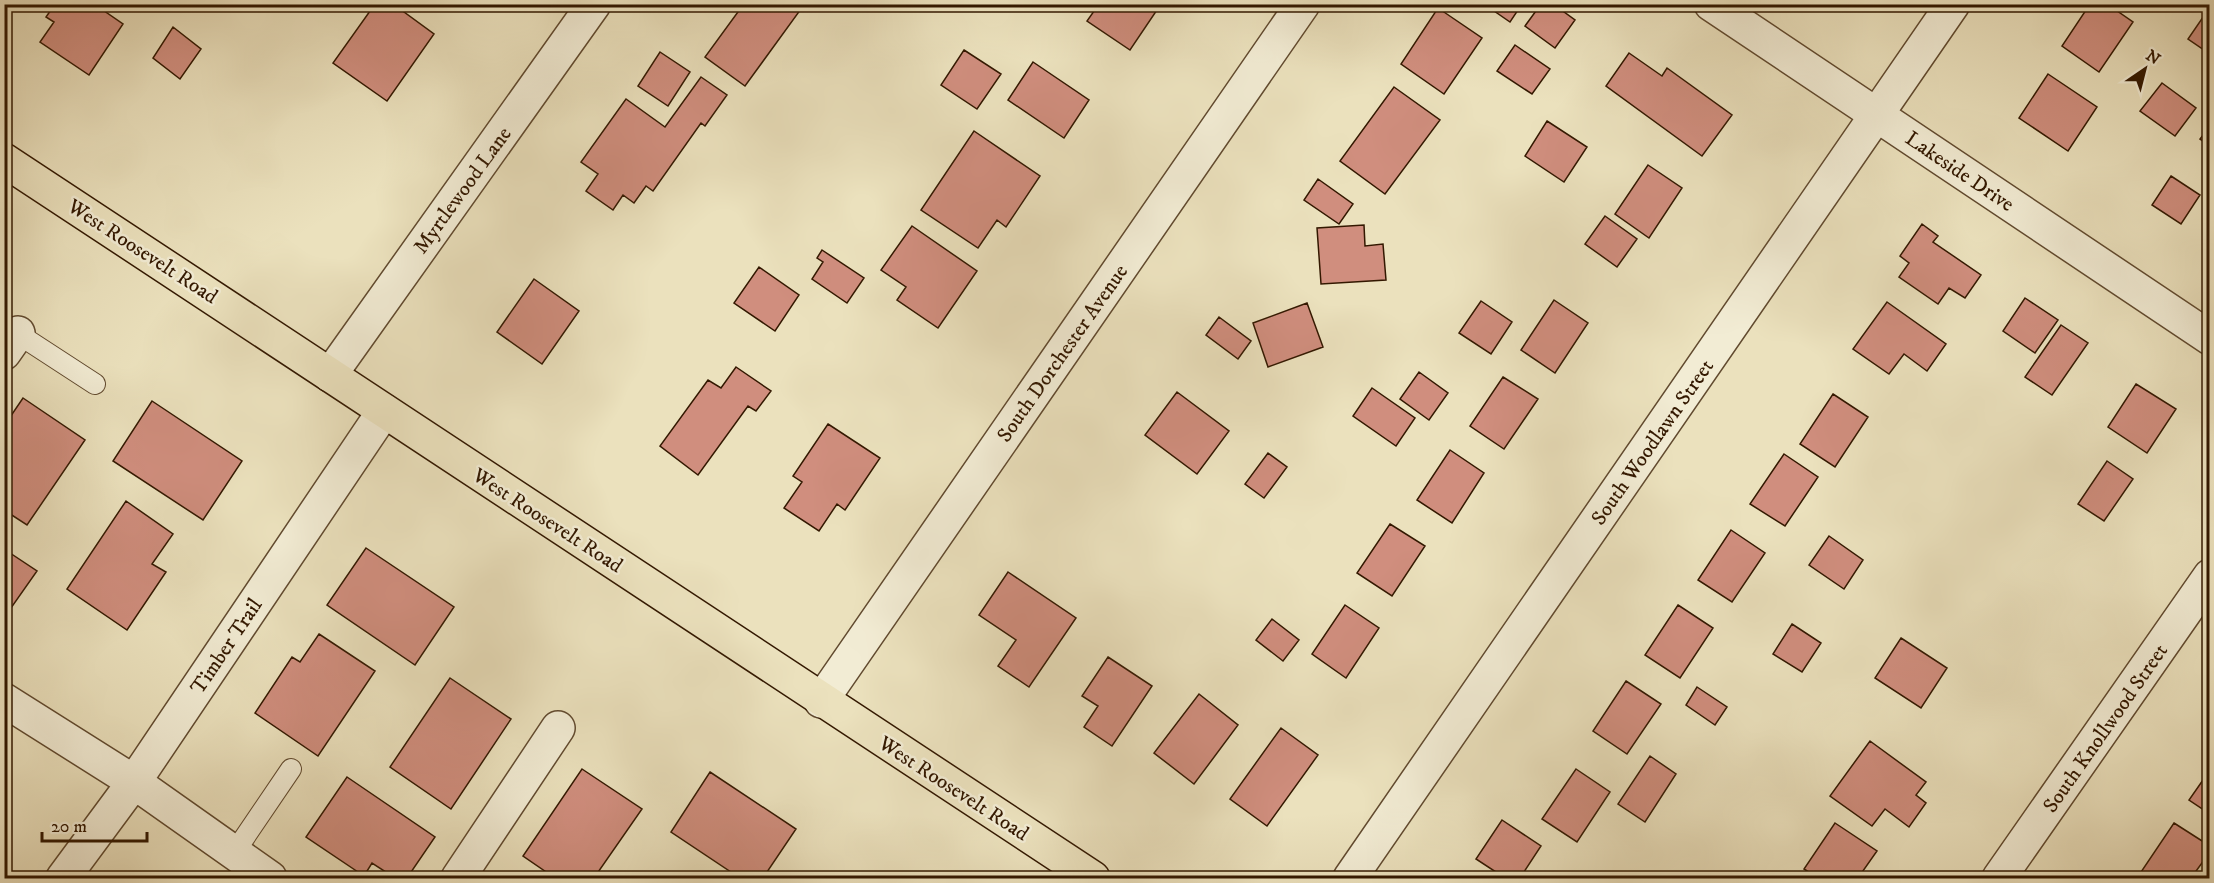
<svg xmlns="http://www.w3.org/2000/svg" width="2214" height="883" viewBox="0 0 2214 883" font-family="'IM FELL DW Pica',serif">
<rect width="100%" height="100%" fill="#ebe1bd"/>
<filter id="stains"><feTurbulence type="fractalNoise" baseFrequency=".00333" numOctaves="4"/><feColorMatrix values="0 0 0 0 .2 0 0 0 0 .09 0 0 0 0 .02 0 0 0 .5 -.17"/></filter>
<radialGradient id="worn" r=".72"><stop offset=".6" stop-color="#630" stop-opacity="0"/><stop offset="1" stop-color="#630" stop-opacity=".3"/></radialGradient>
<path fill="#d08e7e" stroke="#331800" stroke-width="1.5" d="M 55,4 L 94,4 L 123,24 L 89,75 L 40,42 L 54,22 L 46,17 Z
M 375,4 L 393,4 L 434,34 L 387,101 L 333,63 Z
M 754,4 L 795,4 L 801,9 L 745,86 L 705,57 L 743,5 L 751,10 Z
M 1099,4 L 1161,4 L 1130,50 L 1087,21 Z
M 1484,4 L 1522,4 L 1510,22 Z
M 1541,4 L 1553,4 L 1575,20 L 1555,48 L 1525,26 Z
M 2090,4 L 2107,4 L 2133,22 L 2099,72 L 2062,46 Z
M 2210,7 L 2210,54 L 2188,39 Z
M 1438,8 L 1482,38 L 1444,94 L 1401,64 Z
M 173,27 L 201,49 L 180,79 L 153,58 Z
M 1515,45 L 1550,69 L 1532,94 L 1497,71 Z
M 964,50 L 1001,74 L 977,109 L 941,85 Z
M 660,52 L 690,72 L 668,106 L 638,86 Z
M 1629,53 L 1662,76 L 1667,68 L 1732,115 L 1702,156 L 1606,86 Z
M 1033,62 L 1089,100 L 1064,138 L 1008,100 Z
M 2048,74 L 2097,107 L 2068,151 L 2019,118 Z
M 701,77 L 727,95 L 705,126 L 701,123 L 653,191 L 646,186 L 634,203 L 623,195 L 613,210 L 586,191 L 598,174 L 581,162 L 626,99 L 665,127 Z
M 2162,83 L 2196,108 L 2175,136 L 2140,111 Z
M 1394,87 L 1440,120 L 1385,194 L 1340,161 Z
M 1547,121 L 1587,147 L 1564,182 L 1525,156 Z
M 2210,126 L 2210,146 L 2200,139 Z
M 974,131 L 1040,176 L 1006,227 L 997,220 L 978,248 L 921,210 Z
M 1648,165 L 1682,188 L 1649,238 L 1615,214 Z
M 2171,176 L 2200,195 L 2181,224 L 2152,205 Z
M 1318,179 L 1353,204 L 1339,224 L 1304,200 Z
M 1605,216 L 1637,239 L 1617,267 L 1585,244 Z
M 1922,224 L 1938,236 L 1933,242 L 1981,275 L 1965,298 L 1949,288 L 1938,304 L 1899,277 L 1909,263 L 1900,256 Z
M 1364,225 L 1365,246 L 1383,244 L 1386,280 L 1321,284 L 1317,228 Z
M 912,226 L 977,271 L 938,328 L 897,300 L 906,287 L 881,270 Z
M 822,250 L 864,278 L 847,303 L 812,279 L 823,262 L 817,258 Z
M 759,267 L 799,295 L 775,331 L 734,303 Z
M 534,279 L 579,311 L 542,364 L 497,332 Z
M 2025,298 L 2058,320 L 2035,353 L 2003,331 Z
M 1554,300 L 1588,323 L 1555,373 L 1521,350 Z
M 1481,301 L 1512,322 L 1491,354 L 1459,333 Z
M 1887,302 L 1946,344 L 1927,371 L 1904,354 L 1889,374 L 1853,349 Z
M 1307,303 L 1323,347 L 1268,367 L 1253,323 Z
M 1219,317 L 1251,341 L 1238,359 L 1206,335 Z
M 2061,325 L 2088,343 L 2052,395 L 2025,377 Z
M 736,367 L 771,391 L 756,411 L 748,406 L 698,475 L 660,446 L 708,380 L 721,388 Z
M 1419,372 L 1448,393 L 1429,420 L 1400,399 Z
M 1503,377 L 1538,399 L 1504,449 L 1470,426 Z
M 2136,384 L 2176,409 L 2147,453 L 2108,427 Z
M 1372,388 L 1415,418 L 1396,446 L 1353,416 Z
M 1177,392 L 1229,431 L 1197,474 L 1145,435 Z
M 1833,394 L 1868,417 L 1835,467 L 1800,444 Z
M 23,398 L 85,440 L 27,525 L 4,510 L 4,426 Z
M 152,401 L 242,461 L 203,520 L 113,461 Z
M 828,424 L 880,458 L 845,510 L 837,504 L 819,531 L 784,508 L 802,482 L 793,476 Z
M 1450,450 L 1484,473 L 1452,523 L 1417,500 Z
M 1268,453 L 1287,467 L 1264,498 L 1245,484 Z
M 1784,454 L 1818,477 L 1785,526 L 1750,504 Z
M 2107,461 L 2133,479 L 2104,521 L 2078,504 Z
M 126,501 L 173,534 L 152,564 L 166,572 L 127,630 L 67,589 Z
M 1390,524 L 1425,546 L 1392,596 L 1357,573 Z
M 1731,530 L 1765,553 L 1732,602 L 1698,580 Z
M 1829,536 L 1863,560 L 1844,589 L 1809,565 Z
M 366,548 L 454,607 L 415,665 L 327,605 Z
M 4,549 L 37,571 L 4,618 Z
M 1008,572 L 1076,618 L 1029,687 L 998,666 L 1016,640 L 979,615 Z
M 1345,605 L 1379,628 L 1346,678 L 1312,654 Z
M 1678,605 L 1713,628 L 1680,678 L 1645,655 Z
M 1272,619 L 1299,640 L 1283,661 L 1256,640 Z
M 1792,624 L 1821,643 L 1802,672 L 1773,654 Z
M 319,634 L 375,671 L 318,756 L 255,713 L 292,657 L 300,662 Z
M 1901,638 L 1947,668 L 1921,708 L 1875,678 Z
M 1108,657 L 1152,686 L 1112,746 L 1084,727 L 1098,706 L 1082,696 Z
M 450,678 L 511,719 L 451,809 L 390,767 Z
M 1626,681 L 1661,704 L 1627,754 L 1593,731 Z
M 1697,687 L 1727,707 L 1715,725 L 1686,705 Z
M 1199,694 L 1238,725 L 1194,784 L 1154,753 Z
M 1281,728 L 1318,755 L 1267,826 L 1230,799 Z
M 1870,741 L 1926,782 L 1916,795 L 1926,803 L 1909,827 L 1885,809 L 1872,826 L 1830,796 Z
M 1650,756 L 1676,774 L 1645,822 L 1618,804 Z
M 582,769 L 642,809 L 594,878 L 555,878 L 523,856 Z
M 1576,769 L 1610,792 L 1577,842 L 1542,819 Z
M 2210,770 L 2210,814 L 2189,800 Z
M 710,772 L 796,829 L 763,878 L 740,878 L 671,832 Z
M 347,777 L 435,837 L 407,878 L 395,878 L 372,863 L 364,876 L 306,837 Z
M 1502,820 L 1541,846 L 1520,878 L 1505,878 L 1476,859 Z
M 1835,823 L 1877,851 L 1858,878 L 1818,878 L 1804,869 Z
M 2174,823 L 2210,846 L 2210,852 L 2191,878 L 2150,878 L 2141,872 Z"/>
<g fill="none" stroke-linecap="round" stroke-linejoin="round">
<g stroke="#614a2f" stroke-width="22">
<path id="service" d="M 9,328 L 95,384
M 234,853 L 291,769"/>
</g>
<g stroke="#614a2f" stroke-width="36">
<path id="minor" d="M 1711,4 L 2210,338
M 4,353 L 18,333
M 330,375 L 594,4
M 4,700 L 134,782 L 270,878
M 821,701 L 1303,4
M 63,878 L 134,782 L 384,411
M 458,878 L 558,728
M 1350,878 L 1953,4
M 1999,878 L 2210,576"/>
</g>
<g stroke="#331800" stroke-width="36">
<path id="primary" d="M 4,160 L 1093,878"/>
</g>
<use href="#service" stroke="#f2ecd4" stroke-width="20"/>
<use href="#minor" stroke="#f2ecd4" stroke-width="33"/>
<use href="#primary" stroke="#ebe1bd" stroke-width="33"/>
</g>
<g text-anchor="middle" stroke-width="5" stroke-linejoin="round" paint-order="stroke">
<g font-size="21" fill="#331800" stroke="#f2ecd4">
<text transform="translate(1960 171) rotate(34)" y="7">Lakeside Drive</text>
<text transform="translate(462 190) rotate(-54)" y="7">Myrtlewood Lane</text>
<text transform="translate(143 251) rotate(33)" y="7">West Roosevelt Road</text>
<text transform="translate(1062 353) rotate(-55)" y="7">South Dorchester Avenue</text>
<text transform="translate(1652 442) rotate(-55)" y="7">South Woodlawn Street</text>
<text transform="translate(548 520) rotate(33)" y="7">West Roosevelt Road</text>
<text transform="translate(226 646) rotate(-56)" y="7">Timber Trail</text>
<text transform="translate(2105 728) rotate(-55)" y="7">South Knollwood Street</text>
<text transform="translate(954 788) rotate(33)" y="7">West Roosevelt Road</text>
</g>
</g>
<rect width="2214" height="883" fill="none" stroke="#ebe1bd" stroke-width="24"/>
<rect x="6" y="6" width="2202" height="871" fill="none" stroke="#331800" stroke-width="3"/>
<rect x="12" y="12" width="2190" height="859" fill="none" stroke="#331800" stroke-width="1.5"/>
<g transform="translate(2145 69) rotate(35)" stroke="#f2ecd4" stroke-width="4.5" paint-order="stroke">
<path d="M0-4.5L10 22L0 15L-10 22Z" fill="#331800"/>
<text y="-9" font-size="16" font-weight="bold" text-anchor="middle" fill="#331800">N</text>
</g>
<path d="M42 832v9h105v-9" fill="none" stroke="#331800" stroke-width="3"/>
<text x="51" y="832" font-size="18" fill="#331800" stroke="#f2ecd4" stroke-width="4.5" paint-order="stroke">20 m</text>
<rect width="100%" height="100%" filter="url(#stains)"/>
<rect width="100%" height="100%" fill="url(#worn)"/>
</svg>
